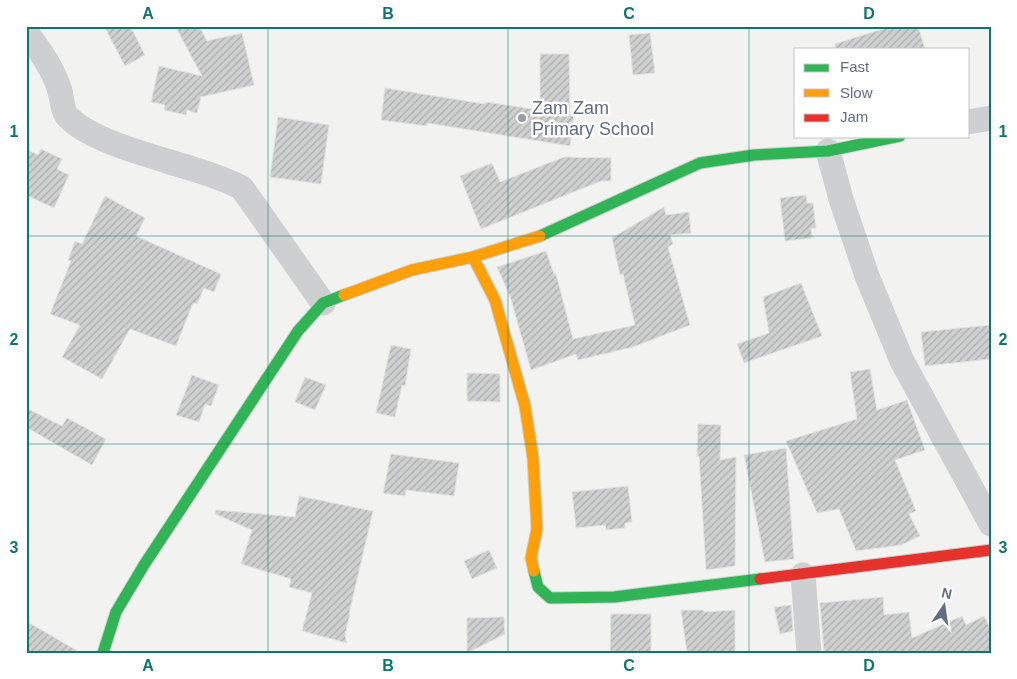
<svg xmlns="http://www.w3.org/2000/svg" width="1017" height="679" viewBox="0 0 1017 679" font-family="Arial,sans-serif">
<defs>
<pattern id="building-hatch" width="6" height="6" patternUnits="userSpaceOnUse" patternTransform="scale(1.25)"><rect width="6" height="6" fill="#cfd0d0"/><path d="M-1 1l2-2M0 6l6-6M5 7l2-2" fill="none" stroke="#abadae"/></pattern>
</defs>
<rect width="100%" height="100%" fill="#f2f3f0"/>
<path fill="url(#building-hatch)" stroke="#e2e2e0" d="M 104,26 L 130,26 L 145,55 L 125,66 Z
M 175,26 L 199,26 L 207,41 L 242,33 L 254,85 L 201,97 L 197,113 L 187,110 L 186,115 L 164,110 L 165,105 L 151,102 L 159,66 L 202,76 Z
M 892,26 L 918,26 L 925,49 L 835,49 L 835,44 Z
M 650,33 L 655,73 L 633,75 L 629,35 Z
M 540,54 L 569,54 L 570,115 L 574,115 L 570,146 L 427,123 L 427,126 L 381,120 L 385,88 L 485,104 L 486,102 L 540,110 Z
M 278,117 L 329,125 L 321,184 L 270,177 Z
M 26,149 L 38,155 L 41,149 L 62,159 L 57,169 L 69,175 L 54,208 L 26,195 Z
M 564,157 L 611,158 L 611,181 L 601,181 L 481,229 L 460,176 L 492,163 L 500,182 Z
M 806,195 L 807,203 L 813,203 L 816,228 L 811,228 L 812,238 L 785,241 L 780,198 Z
M 105,196 L 145,218 L 136,236 L 221,274 L 214,292 L 204,288 L 197,304 L 193,303 L 176,346 L 130,329 L 102,379 L 62,357 L 80,325 L 50,314 L 71,261 L 68,260 L 75,241 L 82,244 Z
M 664,207 L 666,215 L 689,212 L 691,233 L 670,235 L 673,244 L 668,247 L 690,325 L 633,347 L 578,360 L 576,354 L 531,370 L 510,296 L 497,267 L 546,251 L 554,274 L 556,274 L 573,339 L 635,325 L 623,274 L 620,275 L 612,238 Z
M 801,283 L 822,336 L 744,363 L 737,344 L 769,333 L 763,297 Z
M 991,325 L 991,359 L 925,366 L 921,332 Z
M 391,345 L 411,349 L 405,386 L 402,385 L 395,417 L 376,413 Z
M 870,369 L 877,410 L 907,400 L 925,450 L 895,460 L 916,511 L 909,514 L 920,536 L 901,545 L 856,551 L 839,509 L 817,513 L 786,441 L 857,419 L 850,372 Z
M 467,373 L 500,374 L 500,402 L 467,401 Z
M 192,375 L 219,385 L 211,406 L 205,404 L 199,422 L 176,415 Z
M 305,377 L 326,385 L 315,410 L 295,402 Z
M 26,408 L 62,426 L 67,418 L 106,439 L 92,465 L 26,427 Z
M 698,424 L 721,425 L 720,460 L 736,457 L 735,566 L 706,570 L 699,456 L 697,456 Z
M 786,448 L 794,559 L 765,562 L 744,455 Z
M 391,454 L 459,463 L 454,496 L 406,490 L 405,496 L 383,493 Z
M 628,486 L 632,522 L 625,523 L 625,528 L 606,530 L 605,525 L 576,528 L 572,492 Z
M 299,496 L 373,511 L 349,614 L 350,614 L 345,635 L 347,643 L 302,631 L 312,593 L 289,587 L 291,579 L 241,564 L 252,530 L 215,514 L 216,510 L 295,517 Z
M 489,550 L 497,568 L 472,579 L 464,561 Z
M 883,597 L 884,615 L 909,612 L 912,638 L 962,616 L 966,625 L 984,616 L 991,630 L 991,653 L 824,653 L 820,603 Z
M 791,605 L 793,631 L 780,634 L 774,607 Z
M 681,610 L 703,610 L 704,612 L 735,610 L 735,653 L 687,653 Z
M 611,614 L 651,614 L 651,653 L 610,653 Z
M 504,617 L 505,634 L 467,653 L 467,618 Z
M 26,621 L 81,653 L 26,653 Z"/>
<g fill="none" stroke-linecap="round" stroke-linejoin="round">
<g stroke="#cdd0d0" stroke-width="13">
<path id="fast" d="M 540,236 L 700,163 L 754,155 L 828,151 L 900,136
M 534,571 L 538,587 L 550,598 L 614,597 L 760,579
M 103,653 L 116,612 L 144,565 L 298,331 L 323,303 L 344,295"/>
</g>
<g stroke="#cdd0d0" stroke-width="13">
<path id="slow" d="M 473,257 L 495,300 L 525,406 L 533,458 L 537,529 L 531,558 L 534,571
M 344,295 L 412,270 L 473,257 L 540,236"/>
</g>
<g stroke="#cdd0d0" stroke-width="13">
<path id="jam" d="M 760,579 L 991,550"/>
</g>
<path stroke="#cecfd0" stroke-width="25" d="M 26,32 C 40,51 53,68 60,91 C 62,98 62,110 67,116 C 100,151 196,163 242,188 L 323,303
M 968,122 L 991,118
M 828,151 L 841,199 L 867,276 L 902,361 L 991,524
M 803,575 L 809,653"/>
<use href="#fast" stroke="#30b455" stroke-width="11"/>
<use href="#slow" stroke="#ff9f0a" stroke-width="11"/>
<use href="#jam" stroke="#e5322d" stroke-width="11"/>
</g>
<path fill="none" stroke="#0f766e" stroke-width="1" stroke-opacity="0.55" d="M 268,26 L 268,653M 508,26 L 508,653M 749,26 L 749,653M 26,236 L 991,236M 26,444 L 991,444"/>
<circle fill="#949ca9" stroke="#fff" stroke-width="2" cx="522" cy="118" r="5"/>
<g text-anchor="middle" stroke-width="5" stroke-linejoin="round" paint-order="stroke">
<g font-size="18" fill="#616d83" stroke="#fff" text-anchor="start">
<text x="532" y="114">Zam Zam<tspan x="532" dy="21">Primary School</tspan></text>
</g>
</g>
<rect width="1017" height="679" fill="none" stroke="#ffffff" stroke-width="55"/>
<rect x="794" y="48" width="175" height="90" fill="#ffffff" stroke="#c0c5cd"/>
<rect x="804" y="64" width="25" height="8" fill="#30b455" stroke="#c0c5cd"/>
<text x="840" y="72" font-size="15" fill="#616d83">Fast</text>
<rect x="804" y="89" width="25" height="8" fill="#ff9f0a" stroke="#c0c5cd"/>
<text x="840" y="98" font-size="15" fill="#616d83">Slow</text>
<rect x="804" y="114" width="25" height="8" fill="#e5322d" stroke="#c0c5cd"/>
<text x="840" y="122" font-size="15" fill="#616d83">Jam</text>
<g transform="translate(944 606) rotate(13)" stroke="#ffffff" stroke-width="4" paint-order="stroke">
<path d="M0-4L9 19L0 12L-9 19Z" fill="#616d83"/>
<text y="-8" font-size="14" font-weight="bold" text-anchor="middle" fill="#616d83">N</text>
</g>
<rect x="28" y="28" width="962" height="624" fill="none" stroke="#0f766e" stroke-width="2"/>
<g font-size="16" text-anchor="middle" font-weight="bold" fill="#0f766e">
<text x="148" y="19">A</text>
<text x="388" y="19">B</text>
<text x="629" y="19">C</text>
<text x="869" y="19">D</text>
<text x="14" y="137">1</text>
<text x="1003" y="137">1</text>
<text x="14" y="345">2</text>
<text x="1003" y="345">2</text>
<text x="14" y="553">3</text>
<text x="1003" y="553">3</text>
<text x="148" y="671">A</text>
<text x="388" y="671">B</text>
<text x="629" y="671">C</text>
<text x="869" y="671">D</text>
</g>
</svg>
